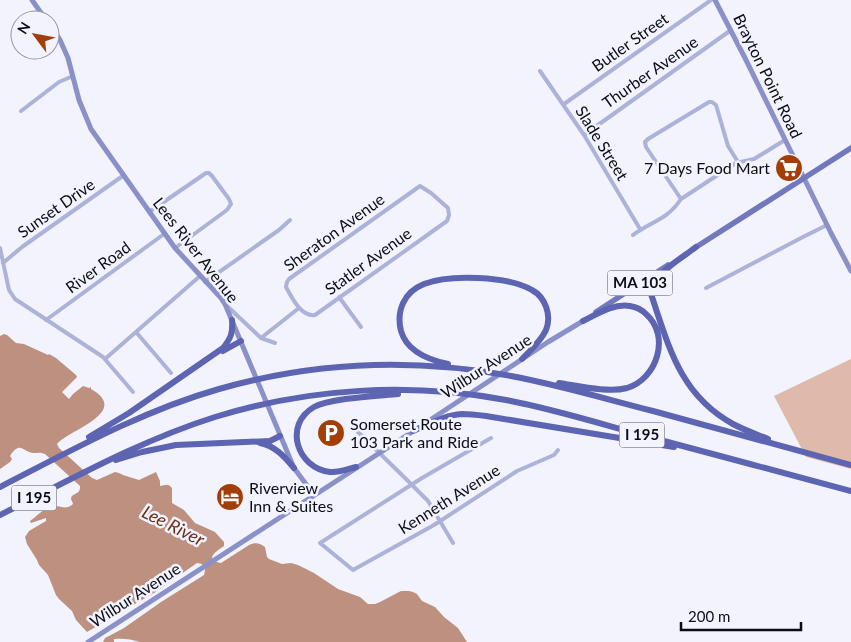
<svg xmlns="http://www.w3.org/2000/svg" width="851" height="642" viewBox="0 0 851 642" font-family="Lato,sans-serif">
<rect width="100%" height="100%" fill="#f2f3fd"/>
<path fill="#dfbaab" d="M 851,359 L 851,469 L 806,457 L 774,396 Z"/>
<path fill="#bd907f" d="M 4,334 L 7,335 L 16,343 L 24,344 L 48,355 L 49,354 L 56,358 L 76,375 L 77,377 L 62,392 L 69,399 L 73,394 L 83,386 L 89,388 L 91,387 L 91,389 C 132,412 67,431 57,444 L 59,448 L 92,478 L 97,480 L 115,472 L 119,473 L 123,475 L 139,480 L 156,472 L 160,481 L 160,486 C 166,485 168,483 172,488 L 172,503 L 184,510 L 195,523 L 215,532 L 224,542 L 224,546 C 217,551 203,559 221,563 L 249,545 C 255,542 260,543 265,547 L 267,557 L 269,559 L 282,564 L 291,563 L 298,565 L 314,573 L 338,589 L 360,597 L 368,604 L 375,604 L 380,602 L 401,591 L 409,591 L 413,592 L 417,594 L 422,601 L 435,607 L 444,617 L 458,628 L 467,642 L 140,642 C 131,639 123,638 114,639 L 114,642 L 103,642 L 105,638 L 109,636 L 124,628 L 161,602 L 204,575 L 205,570 L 202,564 L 197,563 L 154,593 L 87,632 L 76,620 L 72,611 L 59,599 L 56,595 L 48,575 L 39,565 L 37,560 L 27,544 L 25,537 L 29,531 L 46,521 L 46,518 L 31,523 L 30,521 C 36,517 43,509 50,507 C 60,503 64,512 73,504 C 73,502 71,501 71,498 C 72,493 81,495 80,486 L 45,454 C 40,452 38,453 33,453 C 23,452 20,440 10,456 L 12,459 L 10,462 L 0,469 L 0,336 Z"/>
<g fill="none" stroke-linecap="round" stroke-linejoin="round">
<path stroke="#acb2d8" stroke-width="4" d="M 540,71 L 584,135 L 640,229
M 564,104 L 711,0
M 21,111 L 59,82 L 73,76
M 584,135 L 731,30
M 420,186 L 431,193 L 448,208 L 449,215 L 447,221 L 315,315 C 301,317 292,298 286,287 L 287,282 L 289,279 Z
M 681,199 L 646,147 L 645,142 L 648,139 L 709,102 L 712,102 L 716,105 L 728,146 L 738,162
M 149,212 L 206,173 L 209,173 L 212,176 L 229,199 L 231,204 L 227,210 L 175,248
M 633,235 C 652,221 667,220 681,199 L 736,163 L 754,159 L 785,140
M 0,248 L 9,290 L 15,299 L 103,357 L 133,392
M 3,263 L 22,247 L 124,175
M 205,282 L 279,230 L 290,220
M 706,288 L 801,238 L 827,225
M 339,297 L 361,327
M 226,305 L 261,338 L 275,343
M 46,320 L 164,234
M 136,332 L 171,373
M 261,338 L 299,308
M 105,359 L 200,276
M 358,432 L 405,478 L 428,501 L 453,543
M 491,438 L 422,478 L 320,543 L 353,570 L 434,525 L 517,471 L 554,455 L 558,450"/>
<path stroke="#8991c8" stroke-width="5" d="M 32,0 L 46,20
M 715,0 L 745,58 L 831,233 L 851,271
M 50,25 L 60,40 L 68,58 L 79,100 L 91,129 L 175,248 L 221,298 L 225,304 L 294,468 L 314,495
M 424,424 L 548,342 L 583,321
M 88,642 L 415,430"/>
<path stroke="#7179bc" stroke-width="5.5" d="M 693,249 L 851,148
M 596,312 L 668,265"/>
<path stroke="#5d64b1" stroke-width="6" d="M 696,247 C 681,259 653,273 651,294 C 669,347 680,395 733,424 C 744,430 756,434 768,439
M 223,351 L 241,341
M 448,364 C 429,360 407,352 401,331 C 396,311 404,292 424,284 C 449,274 508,276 532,290 C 545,297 552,315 546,330 C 541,341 531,350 522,359
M 559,383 C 579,386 608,393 627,388 C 657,379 671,336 646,314 C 642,310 636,307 630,306 C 614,303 597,314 583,321
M 413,431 C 429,424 445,415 462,414 C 470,414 478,415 486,416 L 674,447
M 89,437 L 129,413 L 223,348 C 231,338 233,333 232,320
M 260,443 C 275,446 284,456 294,468
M 116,460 L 142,452 L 176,445 L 270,441 L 280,436
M 356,467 C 348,469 338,473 330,472 C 297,468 283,425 314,407 C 330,398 378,396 398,394
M 0,487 C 72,450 142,411 219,389 C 314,362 414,358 511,376 C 559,385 606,399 653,411 C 719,429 785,447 851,465
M 0,515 C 70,480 139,441 215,417 C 309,388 409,382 506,400 C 554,409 601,424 649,437 C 716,455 784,473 851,491"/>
</g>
<defs>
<g id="supermarket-disc" transform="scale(1.4375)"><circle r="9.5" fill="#a23f09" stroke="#f2f3fd"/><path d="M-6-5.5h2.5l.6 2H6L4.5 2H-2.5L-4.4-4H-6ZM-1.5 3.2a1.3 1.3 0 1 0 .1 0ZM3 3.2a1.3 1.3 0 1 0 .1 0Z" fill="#fff"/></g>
<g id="parking-disc" transform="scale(1.4375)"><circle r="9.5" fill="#a23f09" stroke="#f2f3fd"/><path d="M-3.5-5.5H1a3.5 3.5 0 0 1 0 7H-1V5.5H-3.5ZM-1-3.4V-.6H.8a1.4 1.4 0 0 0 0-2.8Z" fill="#fff"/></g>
<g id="hotel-disc" transform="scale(1.4375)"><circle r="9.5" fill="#a23f09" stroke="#f2f3fd"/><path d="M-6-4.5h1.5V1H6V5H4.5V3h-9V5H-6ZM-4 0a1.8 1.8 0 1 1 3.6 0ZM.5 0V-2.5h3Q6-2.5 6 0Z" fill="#fff"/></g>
</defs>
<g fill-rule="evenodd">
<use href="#supermarket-disc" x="789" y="168"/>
<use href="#parking-disc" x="331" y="433"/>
<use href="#hotel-disc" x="230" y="497"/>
</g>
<g text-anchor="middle" stroke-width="5" stroke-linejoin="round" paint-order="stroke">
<g fill="#f2f3fd" stroke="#50525a" stroke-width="1">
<rect x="607.5" y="270.5" width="65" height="25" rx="4"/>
<rect x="619.5" y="422.5" width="45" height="25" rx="4"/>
<rect x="11.5" y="485.5" width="45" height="25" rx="4"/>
</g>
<g font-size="15" font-weight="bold" fill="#0b0d14">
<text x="640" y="288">MA 103</text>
<text x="642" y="440">I 195</text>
<text x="34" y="503">I 195</text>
</g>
<g font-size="16" fill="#0b0d14" stroke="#f2f3fd">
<text transform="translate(630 42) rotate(-35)" y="6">Butler Street</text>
<text transform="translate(650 72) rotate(-35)" y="6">Thurber Avenue</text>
<text transform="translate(768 76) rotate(64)" y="6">Brayton Point Road</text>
<text transform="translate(602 143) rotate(58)" y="6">Slade Street</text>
<text transform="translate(56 208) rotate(-35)" y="6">Sunset Drive</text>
<text transform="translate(334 232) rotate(-36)" y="6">Sheraton Avenue</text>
<text transform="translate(196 250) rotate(52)" y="6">Lees River Avenue</text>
<text transform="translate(368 261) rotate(-36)" y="6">Statler Avenue</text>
<text transform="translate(98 267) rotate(-36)" y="6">River Road</text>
<text transform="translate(486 366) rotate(-33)" y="6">Wilbur Avenue</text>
<text transform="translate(449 499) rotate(-32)" y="6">Kenneth Avenue</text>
<text transform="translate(135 595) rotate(-33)" y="6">Wilbur Avenue</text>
</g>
<g font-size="16" fill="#0b0d14" stroke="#f2f3fd" text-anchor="start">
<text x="770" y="174" text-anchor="end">7 Days Food Mart</text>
<text x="350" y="430">Somerset Route<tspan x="350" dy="18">103 Park and Ride</tspan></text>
<text x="249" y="494">Riverview<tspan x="249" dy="18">Inn &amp; Suites</tspan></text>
</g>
<g font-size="18" font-style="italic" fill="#6b3118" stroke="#f2f3fd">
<text transform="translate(173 526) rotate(27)" y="6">Lee River</text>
</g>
</g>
<g transform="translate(35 35) rotate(302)"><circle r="24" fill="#f2f3fd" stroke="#9697a0"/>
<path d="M0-4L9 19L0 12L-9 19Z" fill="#a23f09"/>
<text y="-8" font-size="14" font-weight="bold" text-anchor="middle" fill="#0b0d14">N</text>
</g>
<path d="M681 622v8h120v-8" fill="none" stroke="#0b0d14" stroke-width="2.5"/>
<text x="688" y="622" font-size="15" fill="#0b0d14" stroke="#f2f3fd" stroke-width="4" paint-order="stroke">200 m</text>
</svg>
